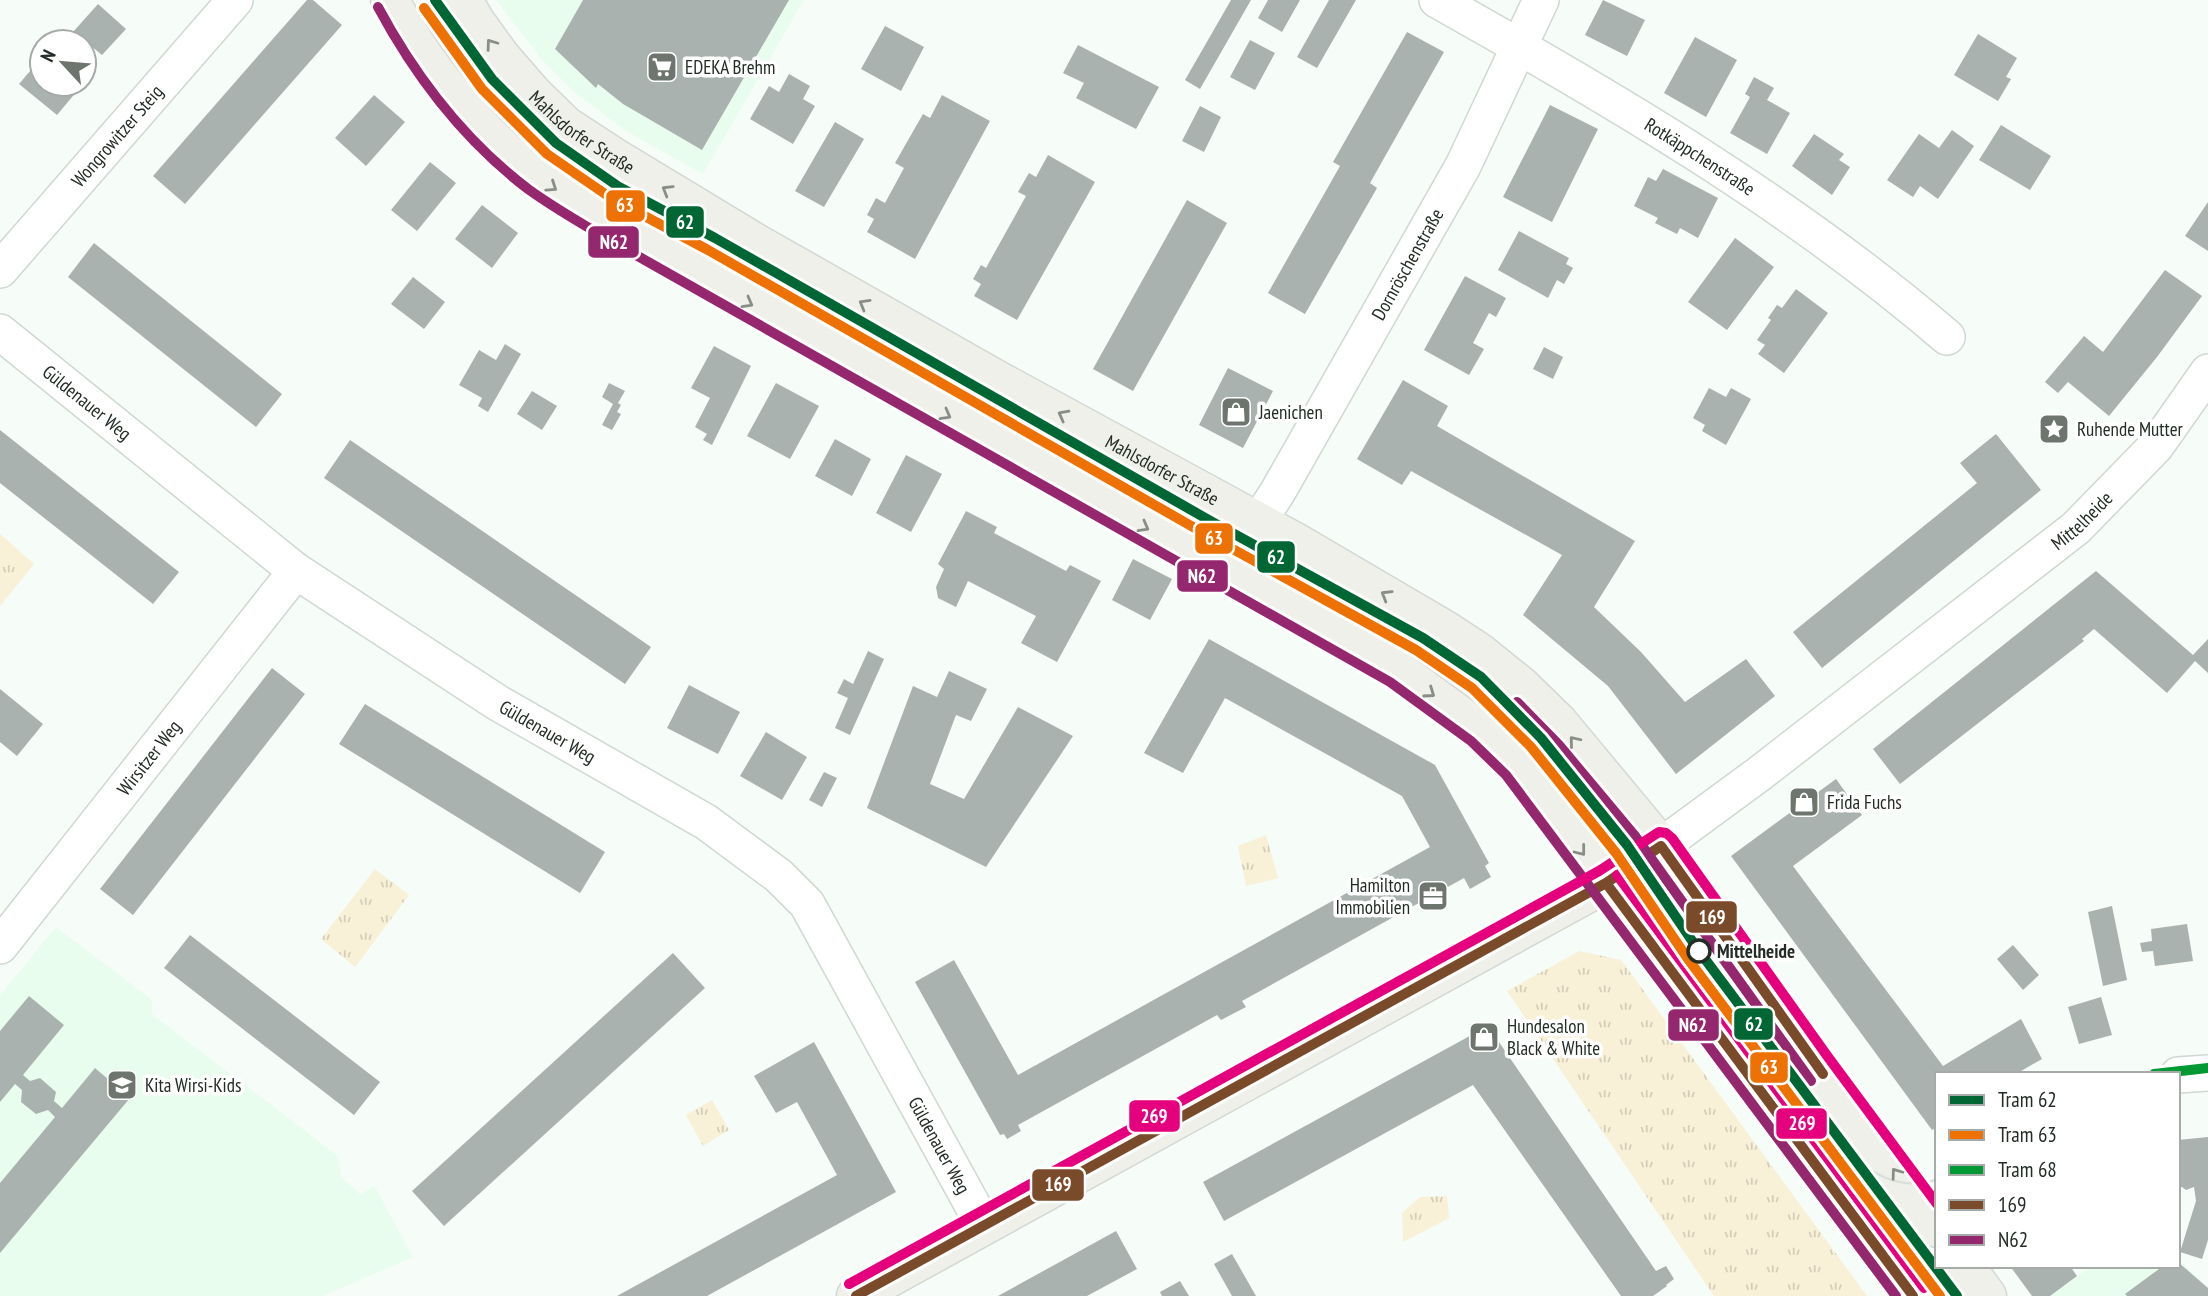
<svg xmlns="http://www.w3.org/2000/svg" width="2208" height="1296" viewBox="0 0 2208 1296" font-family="'PT Sans Narrow',sans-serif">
<defs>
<pattern id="park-tufts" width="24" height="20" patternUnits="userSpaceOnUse" patternTransform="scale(1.75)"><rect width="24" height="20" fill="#f8f0d7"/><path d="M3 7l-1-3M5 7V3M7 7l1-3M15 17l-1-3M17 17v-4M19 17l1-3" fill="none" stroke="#d4ceb8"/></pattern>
</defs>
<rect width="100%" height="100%" fill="#f6fcf7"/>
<path fill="#e9fdee" d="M 496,0 L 804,0 L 703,174 L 626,131 L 575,93 L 541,59 Z
M 56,927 L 152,1000 L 152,1014 L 338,1156 L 341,1177 L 361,1195 L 374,1185 L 413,1257 L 323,1296 L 0,1296 L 0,995 Z
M 2178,1259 L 2208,1288 L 2208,1296 L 2050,1296 L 2091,1266 L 2178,1266 Z"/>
<path fill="url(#park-tufts)" d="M 0,534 L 34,564 L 0,606 Z
M 1266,835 L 1278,878 L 1246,886 L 1238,846 Z
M 375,869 L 409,895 L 355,967 L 321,939 Z
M 1579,951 L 1621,960 L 1867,1296 L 1714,1296 L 1507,991 Z
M 712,1100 L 729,1130 L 703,1146 L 686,1115 Z
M 1447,1196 L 1449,1218 L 1403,1242 L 1402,1213 L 1420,1197 Z"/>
<path fill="#aab2af" d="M 307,0 L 313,0 L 342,25 L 185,204 L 153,176 Z
M 583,0 L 789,0 L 702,150 L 623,104 L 598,84 L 596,88 L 555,49 Z
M 1231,0 L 1251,0 L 1200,89 L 1185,80 Z
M 1268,0 L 1300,0 L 1282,32 L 1258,18 Z
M 1329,0 L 1356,0 L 1317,68 L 1297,57 Z
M 1603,0 L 1645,20 L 1627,56 L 1585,35 Z
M 98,4 L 126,29 L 102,55 L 91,46 L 84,54 L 84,42 L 64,42 Z
M 885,26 L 924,47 L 901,91 L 861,69 Z
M 1407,32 L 1444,52 L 1370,183 L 1377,188 L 1305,314 L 1268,293 L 1340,166 L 1333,162 Z
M 1978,34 L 2017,58 L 2006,77 L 2011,79 L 1998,101 L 1954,75 Z
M 1695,37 L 1737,60 L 1706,117 L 1664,93 Z
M 1250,40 L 1275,53 L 1255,90 L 1230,77 Z
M 1078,45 L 1159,87 L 1136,129 L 1076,98 L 1084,83 L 1063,73 Z
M 42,57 L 42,84 L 83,84 L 57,115 L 19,84 Z
M 789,74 L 810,86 L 803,99 L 815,106 L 793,144 L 750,119 L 769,86 L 779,92 Z
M 1754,77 L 1774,88 L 1767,100 L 1790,113 L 1767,154 L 1730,133 L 1750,97 L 1745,94 Z
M 374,95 L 405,122 L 366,166 L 335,138 Z
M 942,95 L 990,121 L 915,259 L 867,232 L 874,219 L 867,215 L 876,198 L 885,203 L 904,168 L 895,163 L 923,114 L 930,118 Z
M 1550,105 L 1598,129 L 1552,222 L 1503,197 Z
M 1200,106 L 1221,117 L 1204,152 L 1182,141 Z
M 835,122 L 864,139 L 824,207 L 795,191 Z
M 2001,125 L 2051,156 L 2030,190 L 1979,160 Z
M 1952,130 L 1974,146 L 1938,199 L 1920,186 L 1913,197 L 1887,180 L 1919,134 L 1939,148 Z
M 1814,134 L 1844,154 L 1839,160 L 1850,167 L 1832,195 L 1792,166 Z
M 1048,155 L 1095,182 L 1017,320 L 974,296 L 981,284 L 973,279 L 981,265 L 986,268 L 1026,196 L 1018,192 L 1029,173 L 1036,177 Z
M 430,162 L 456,183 L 417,231 L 391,210 Z
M 1663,169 L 1718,198 L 1698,238 L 1680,228 L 1677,234 L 1655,223 L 1658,218 L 1634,206 L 1648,177 L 1656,181 Z
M 1187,200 L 1227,223 L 1133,391 L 1093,369 Z
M 2208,202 L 2208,251 L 2185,236 Z
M 482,205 L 518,233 L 492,268 L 455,239 Z
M 1519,231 L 1569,258 L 1566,264 L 1573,268 L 1564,284 L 1557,280 L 1548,298 L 1498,270 Z
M 1735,238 L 1774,267 L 1727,330 L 1688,302 Z
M 94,243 L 282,394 L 256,427 L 68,277 Z
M 2165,270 L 2202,296 L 2157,357 L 2109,416 L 2068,382 L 2058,393 L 2045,382 L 2084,336 L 2103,352 Z
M 1465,276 L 1506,298 L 1496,317 L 1489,313 L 1473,343 L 1484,349 L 1469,375 L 1424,350 Z
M 413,277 L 445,302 L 424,329 L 391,304 Z
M 1796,289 L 1828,313 L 1784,373 L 1758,354 L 1765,345 L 1757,340 L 1771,320 L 1768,318 L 1777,305 L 1782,308 Z
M 505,344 L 521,354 L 488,412 L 478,406 L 482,398 L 459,385 L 479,350 L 496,360 Z
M 714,346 L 751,366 L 712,445 L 703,440 L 707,434 L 695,427 L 710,398 L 691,388 Z
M 1544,347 L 1563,357 L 1553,379 L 1533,369 Z
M 1228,368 L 1273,391 L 1243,448 L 1199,425 Z
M 1403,380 L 1448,406 L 1437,426 L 1635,541 L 1594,607 L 1641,652 L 1685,702 L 1746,659 L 1775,696 L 1676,774 L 1608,686 L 1523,615 L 1562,555 L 1411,471 L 1402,485 L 1357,459 Z
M 609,383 L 625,391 L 618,403 L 621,405 L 617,412 L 621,414 L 612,430 L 602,425 L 613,404 L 602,397 Z
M 776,383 L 819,406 L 790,459 L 747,436 Z
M 1709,388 L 1726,397 L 1731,388 L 1751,399 L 1726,445 L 1702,431 L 1705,425 L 1693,418 Z
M 532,391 L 557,406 L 542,430 L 517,414 Z
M 0,430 L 179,572 L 153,604 L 0,483 Z
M 1996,434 L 2041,490 L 1822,668 L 1793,632 L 1977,483 L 1960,463 Z
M 835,439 L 871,459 L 852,496 L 815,476 Z
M 350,440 L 651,647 L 625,684 L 324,478 Z
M 906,455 L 942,474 L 911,532 L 876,513 Z
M 966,511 L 997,527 L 994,533 L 1066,571 L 1070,565 L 1101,581 L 1057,662 L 1021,643 L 1036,616 L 968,581 L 956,607 L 938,598 L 936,587 L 944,569 L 938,564 Z
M 1133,559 L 1172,579 L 1150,620 L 1112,600 Z
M 2096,571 L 2193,655 L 2208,639 L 2208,673 L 2195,661 L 2167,693 L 2094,629 L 2082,639 L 2084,641 L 1900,784 L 1873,749 Z
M 1209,639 L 1435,765 L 1489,863 L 1485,866 L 1491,877 L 1470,889 L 1464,878 L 1242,1001 L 1246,1007 L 1221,1020 L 1217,1015 L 1018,1125 L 1021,1131 L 1007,1139 L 1004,1134 L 1000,1135 L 915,982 L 954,960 L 1018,1075 L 1430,847 L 1402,796 L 1225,698 L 1183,773 L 1144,753 Z
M 868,651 L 884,659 L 850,735 L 835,728 L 848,698 L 837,693 L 844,679 L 853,684 Z
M 272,668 L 305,694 L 133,915 L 100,889 Z
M 949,671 L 987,689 L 971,721 L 956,715 L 930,784 L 964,799 L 1018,707 L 1073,736 L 986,867 L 867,808 L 913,686 L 937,697 Z
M 689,685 L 740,712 L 718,754 L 667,728 Z
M 0,689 L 43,724 L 17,756 L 0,742 Z
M 365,704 L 605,852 L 580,893 L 339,744 Z
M 766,732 L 807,757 L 782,800 L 740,776 Z
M 824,772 L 837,778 L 822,807 L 809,800 Z
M 1836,779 L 1862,815 L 1793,866 L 1813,893 L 1943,1066 L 2021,1019 L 2042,1059 L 2016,1074 L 1937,1074 L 1937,1127 L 1932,1130 L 1731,856 Z
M 2112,906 L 2127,980 L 2103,986 L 2088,912 Z
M 2187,924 L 2193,961 L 2155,966 L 2153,951 L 2142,952 L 2140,943 L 2152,941 L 2151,929 Z
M 190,935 L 380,1082 L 354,1115 L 164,968 Z
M 2013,945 L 2039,975 L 2023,990 L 1997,959 Z
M 673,953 L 705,988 L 444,1226 L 412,1191 Z
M 29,996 L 64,1025 L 23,1075 L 30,1081 L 40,1078 L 56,1092 L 54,1101 L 62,1108 L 95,1068 L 130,1098 L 0,1253 L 0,1183 L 55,1117 L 48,1110 L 36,1114 L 21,1102 L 22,1090 L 15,1084 L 0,1102 L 0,1031 Z
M 2101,997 L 2112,1035 L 2079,1044 L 2068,1007 Z
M 1488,1026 L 1656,1271 L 1666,1266 L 1674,1279 L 1666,1285 L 1667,1286 L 1653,1296 L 1621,1296 L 1473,1085 L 1224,1221 L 1203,1182 Z
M 814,1042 L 896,1192 L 707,1296 L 617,1296 L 837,1175 L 797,1102 L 776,1113 L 754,1076 Z
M 2208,1137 L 2208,1240 L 2202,1259 L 2180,1252 L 2196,1201 L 2194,1187 L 2186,1190 L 2182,1187 L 2178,1187 L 2178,1140 Z
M 1116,1231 L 1137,1269 L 1087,1296 L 998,1296 Z
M 1232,1254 L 1256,1296 L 1232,1296 L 1214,1264 Z
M 2178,1262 L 2208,1288 L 2208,1296 L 2127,1296 L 2125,1294 L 2163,1266 L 2178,1266 Z
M 2010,1266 L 2070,1266 L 2077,1276 L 2050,1296 L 2032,1296 Z
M 1180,1281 L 1189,1296 L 1162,1296 L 1160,1292 Z"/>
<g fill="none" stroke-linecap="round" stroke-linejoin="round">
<g stroke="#cfd8d1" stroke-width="38">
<g id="minor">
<path id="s1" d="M 1437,0 C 1615,100 1792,204 1947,337"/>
<path id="s2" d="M 0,270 L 235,0"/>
<path id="s3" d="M 0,332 L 296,571 L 498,703 L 706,822 L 779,876 L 807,904 L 984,1226"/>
<path id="s4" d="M 1258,522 L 1277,493 L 1463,166 L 1541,0"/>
<path id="s5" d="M 1661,846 L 1759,774 L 2076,528 L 2156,446 L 2208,372"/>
<path id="s6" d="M 0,946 L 296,571"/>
<path d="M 2178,1075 L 2208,1073"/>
<path d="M 1874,1243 L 1937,1198"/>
</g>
</g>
<g stroke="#d4d8d4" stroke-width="41">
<g id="major">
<path d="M 390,0 C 420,61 482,136 536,177 C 565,198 596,216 627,234 L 1398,670 L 1480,730 L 1517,766 L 1606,883 L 1913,1296"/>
<path id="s7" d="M 463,0 L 475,21 L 501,57 L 533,94 L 566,126 L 612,156 L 754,242 L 999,381 L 1295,542 L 1445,630 L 1480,653 L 1521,686 L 1558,722 L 1661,846 L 1817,1065 L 1937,1228"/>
<path d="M 1965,1266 L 1987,1296"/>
<path d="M 856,1296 L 1577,899 L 1606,883 L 1661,846"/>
</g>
</g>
<use href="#minor" stroke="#fefffe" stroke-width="35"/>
<use href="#major" stroke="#eef0e9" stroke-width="38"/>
<path stroke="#dadddb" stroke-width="2" d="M 1842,1144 C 1867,1173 1898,1192 1937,1180"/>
<g stroke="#fff" stroke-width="16">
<path id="bus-1" d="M 1661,846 L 1823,1074
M 1606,883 L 1913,1296
M 856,1296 L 1606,883 L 1661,846"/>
</g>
<g stroke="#fff" stroke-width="16">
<path id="bus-2" d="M 378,7 C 415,76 465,141 528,189 C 557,210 589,228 620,246 L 1390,682 L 1471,741 L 1506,775 L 1896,1296
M 1517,702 L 1559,745 L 1635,836 L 1811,1081"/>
</g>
<g stroke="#fff" stroke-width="16">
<path id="bus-3" d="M 1617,875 L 1924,1288
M 849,1284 L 1599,871 L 1659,832 L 1666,833 L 1672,838 L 1828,1057 L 1937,1204"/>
</g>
<use href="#bus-1" stroke="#7a4b2a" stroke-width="10"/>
<use href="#bus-2" stroke="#95276e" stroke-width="10"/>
<use href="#bus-3" stroke="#e5007d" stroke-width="10"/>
<g stroke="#fff" stroke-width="16">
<path id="tram-1" d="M 435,0 L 492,79 L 556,143 L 619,187 L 715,238 L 1207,519 L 1423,638 L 1481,677 L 1541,738 L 1627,845 L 1699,951 L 1957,1296"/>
</g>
<g stroke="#fff" stroke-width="16">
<path id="tram-2" d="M 424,8 L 482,89 L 547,154 L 611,198 L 708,250 L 1200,531 L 1416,650 L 1472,688 L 1531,747 L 1616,853 L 1688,959 L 1940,1296"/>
</g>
<g stroke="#fff" stroke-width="16">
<path id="tram-3" d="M 2154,1074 L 2208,1068"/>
</g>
<use href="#tram-1" stroke="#063" stroke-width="10"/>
<use href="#tram-2" stroke="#ee7203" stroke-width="10"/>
<use href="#tram-3" stroke="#093" stroke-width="10"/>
</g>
<defs><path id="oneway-chevron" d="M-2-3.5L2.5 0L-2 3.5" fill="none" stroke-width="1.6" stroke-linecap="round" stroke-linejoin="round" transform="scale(1.75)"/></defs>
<g stroke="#888e87">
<use href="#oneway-chevron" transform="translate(491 44) rotate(-126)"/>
<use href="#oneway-chevron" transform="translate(552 187) rotate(34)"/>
<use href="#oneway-chevron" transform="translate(667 190) rotate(-149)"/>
<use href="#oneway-chevron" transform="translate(748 303) rotate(29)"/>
<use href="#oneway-chevron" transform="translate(864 304) rotate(-150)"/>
<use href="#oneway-chevron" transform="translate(946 415) rotate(29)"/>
<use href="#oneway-chevron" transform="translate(1063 415) rotate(-152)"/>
<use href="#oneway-chevron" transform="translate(1144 527) rotate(29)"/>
<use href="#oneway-chevron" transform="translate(1386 595) rotate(-149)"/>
<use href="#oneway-chevron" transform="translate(1430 693) rotate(35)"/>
<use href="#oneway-chevron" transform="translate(1574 741) rotate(-130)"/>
<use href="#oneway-chevron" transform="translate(1581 851) rotate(52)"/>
<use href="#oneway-chevron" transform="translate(1896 1173) rotate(-126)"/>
</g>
<defs>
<g id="supermarket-square" transform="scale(1.575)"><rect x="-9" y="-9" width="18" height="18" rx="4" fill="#6d756e" stroke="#fff"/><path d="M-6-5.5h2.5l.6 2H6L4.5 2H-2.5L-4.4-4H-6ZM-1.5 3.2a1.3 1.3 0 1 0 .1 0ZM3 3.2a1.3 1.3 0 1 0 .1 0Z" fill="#fff"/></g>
<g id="shop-square" transform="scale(1.575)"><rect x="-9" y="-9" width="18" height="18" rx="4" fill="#6d756e" stroke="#fff"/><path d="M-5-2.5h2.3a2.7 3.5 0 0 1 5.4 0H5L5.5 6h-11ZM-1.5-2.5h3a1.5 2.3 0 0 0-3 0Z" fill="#fff"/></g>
<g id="sight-square" transform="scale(1.575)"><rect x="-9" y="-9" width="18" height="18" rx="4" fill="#6d756e" stroke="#fff"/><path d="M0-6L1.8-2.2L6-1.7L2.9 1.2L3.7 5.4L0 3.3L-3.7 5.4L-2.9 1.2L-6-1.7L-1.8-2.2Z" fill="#fff"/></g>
<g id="office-square" transform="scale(1.575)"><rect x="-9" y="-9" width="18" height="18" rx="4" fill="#6d756e" stroke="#fff"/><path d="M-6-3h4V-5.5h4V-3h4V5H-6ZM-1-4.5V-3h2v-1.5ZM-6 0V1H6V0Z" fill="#fff"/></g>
<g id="school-square" transform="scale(1.575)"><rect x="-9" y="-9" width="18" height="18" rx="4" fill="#6d756e" stroke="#fff"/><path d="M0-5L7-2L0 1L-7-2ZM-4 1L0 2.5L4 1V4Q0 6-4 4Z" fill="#fff"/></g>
</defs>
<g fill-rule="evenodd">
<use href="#supermarket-square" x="662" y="67"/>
<use href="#shop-square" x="1236" y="412"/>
<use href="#sight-square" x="2054" y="429"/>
<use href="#shop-square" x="1804" y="802"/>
<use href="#office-square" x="1433" y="896"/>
<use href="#shop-square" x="1484" y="1037"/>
<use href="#school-square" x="122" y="1085"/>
</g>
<circle fill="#fff" stroke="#232c25" stroke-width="3.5" cx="1699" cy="951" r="11"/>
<g text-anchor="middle" stroke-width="7" stroke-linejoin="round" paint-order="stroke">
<g font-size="19" fill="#232c25" stroke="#fff" text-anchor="start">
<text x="685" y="74">EDEKA Brehm</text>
<text x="1259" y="419">Jaenichen</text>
<text x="2077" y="436">Ruhende Mutter</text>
<text x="1827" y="809">Frida Fuchs</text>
<text x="1410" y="892" text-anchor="end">Hamilton<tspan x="1410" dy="22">Immobilien</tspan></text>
<text x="1507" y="1033">Hundesalon<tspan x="1507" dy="22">Black &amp; White</tspan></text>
<text x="145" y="1092">Kita Wirsi-Kids</text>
</g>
<g font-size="19" fill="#232c25" stroke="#fff">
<text dy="7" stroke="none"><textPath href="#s7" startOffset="180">Mahlsdorfer Straße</textPath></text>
<text dy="7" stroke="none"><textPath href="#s2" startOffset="178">Wongrowitzer Steig</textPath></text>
<text dy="7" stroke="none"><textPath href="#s1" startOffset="306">Rotkäppchenstraße</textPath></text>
<text dy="7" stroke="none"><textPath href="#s4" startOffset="298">Dornröschenstraße</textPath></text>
<text dy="7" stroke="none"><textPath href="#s3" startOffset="112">Güldenauer Weg</textPath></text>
<text dy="7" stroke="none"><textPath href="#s7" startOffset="852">Mahlsdorfer Straße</textPath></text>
<text dy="7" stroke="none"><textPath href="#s5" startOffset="532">Mittelheide</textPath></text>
<text dy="7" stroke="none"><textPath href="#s3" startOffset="679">Güldenauer Weg</textPath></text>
<text dy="7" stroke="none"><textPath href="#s6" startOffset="240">Wirsitzer Weg</textPath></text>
<text dy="7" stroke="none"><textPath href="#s3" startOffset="1267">Güldenauer Weg</textPath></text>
</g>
<g font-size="19" font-weight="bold" fill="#232c25" stroke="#fff" text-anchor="start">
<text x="1717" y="958">Mittelheide</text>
</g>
</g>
<g stroke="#fff" stroke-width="2.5">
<rect x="605" y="189" width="41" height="34" rx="7" fill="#ee7203"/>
<rect x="665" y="205" width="40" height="34" rx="7" fill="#063"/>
<rect x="587" y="225" width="53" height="34" rx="7" fill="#95276e"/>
<rect x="1194" y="522" width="40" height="33" rx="7" fill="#ee7203"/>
<rect x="1256" y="540" width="40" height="34" rx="7" fill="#063"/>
<rect x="1176" y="559" width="53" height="34" rx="7" fill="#95276e"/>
<rect x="1685" y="900" width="53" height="34" rx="7" fill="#7a4b2a"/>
<rect x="1733" y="1007" width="41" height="34" rx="7" fill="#063"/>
<rect x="1667" y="1008" width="53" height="34" rx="7" fill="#95276e"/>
<rect x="1749" y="1051" width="40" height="33" rx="7" fill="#ee7203"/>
<rect x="1128" y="1099" width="53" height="34" rx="7" fill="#e5007d"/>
<rect x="1775" y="1107" width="53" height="33" rx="7" fill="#e5007d"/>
<rect x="1031" y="1168" width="54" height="34" rx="7" fill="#7a4b2a"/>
</g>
<g font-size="19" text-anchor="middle" font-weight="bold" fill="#fff">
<text x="625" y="212">63</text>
<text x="685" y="229">62</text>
<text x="614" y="249">N62</text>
<text x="1214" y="545">63</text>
<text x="1276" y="564">62</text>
<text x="1202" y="583">N62</text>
<text x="1712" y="924">169</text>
<text x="1754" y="1031">62</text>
<text x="1693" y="1032">N62</text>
<text x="1769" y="1074">63</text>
<text x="1154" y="1123">269</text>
<text x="1802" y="1130">269</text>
<text x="1058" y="1191">169</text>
</g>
<rect x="1935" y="1072" width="245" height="196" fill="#ffffff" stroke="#a7aba8" stroke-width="2"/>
<rect x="1949" y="1095" width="35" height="10" fill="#006633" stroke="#a7aba8" stroke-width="2"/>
<text x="1998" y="1107" font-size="21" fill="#232c25">Tram 62</text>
<rect x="1949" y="1130" width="35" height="10" fill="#ee7203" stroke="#a7aba8" stroke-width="2"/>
<text x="1998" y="1142" font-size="21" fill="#232c25">Tram 63</text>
<rect x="1949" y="1165" width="35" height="10" fill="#009933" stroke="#a7aba8" stroke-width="2"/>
<text x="1998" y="1177" font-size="21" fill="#232c25">Tram 68</text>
<rect x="1949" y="1200" width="35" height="10" fill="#7a4b2a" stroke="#a7aba8" stroke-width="2"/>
<text x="1998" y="1212" font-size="21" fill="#232c25">169</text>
<rect x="1949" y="1235" width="35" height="10" fill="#95276e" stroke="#a7aba8" stroke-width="2"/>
<text x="1998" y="1247" font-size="21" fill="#232c25">N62</text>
<g transform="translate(63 63) rotate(296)"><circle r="33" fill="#ffffff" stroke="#a7aba8" stroke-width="2"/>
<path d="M0-5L12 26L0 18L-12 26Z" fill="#6d756e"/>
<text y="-10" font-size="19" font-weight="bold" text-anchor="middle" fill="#232c25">N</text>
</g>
</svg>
